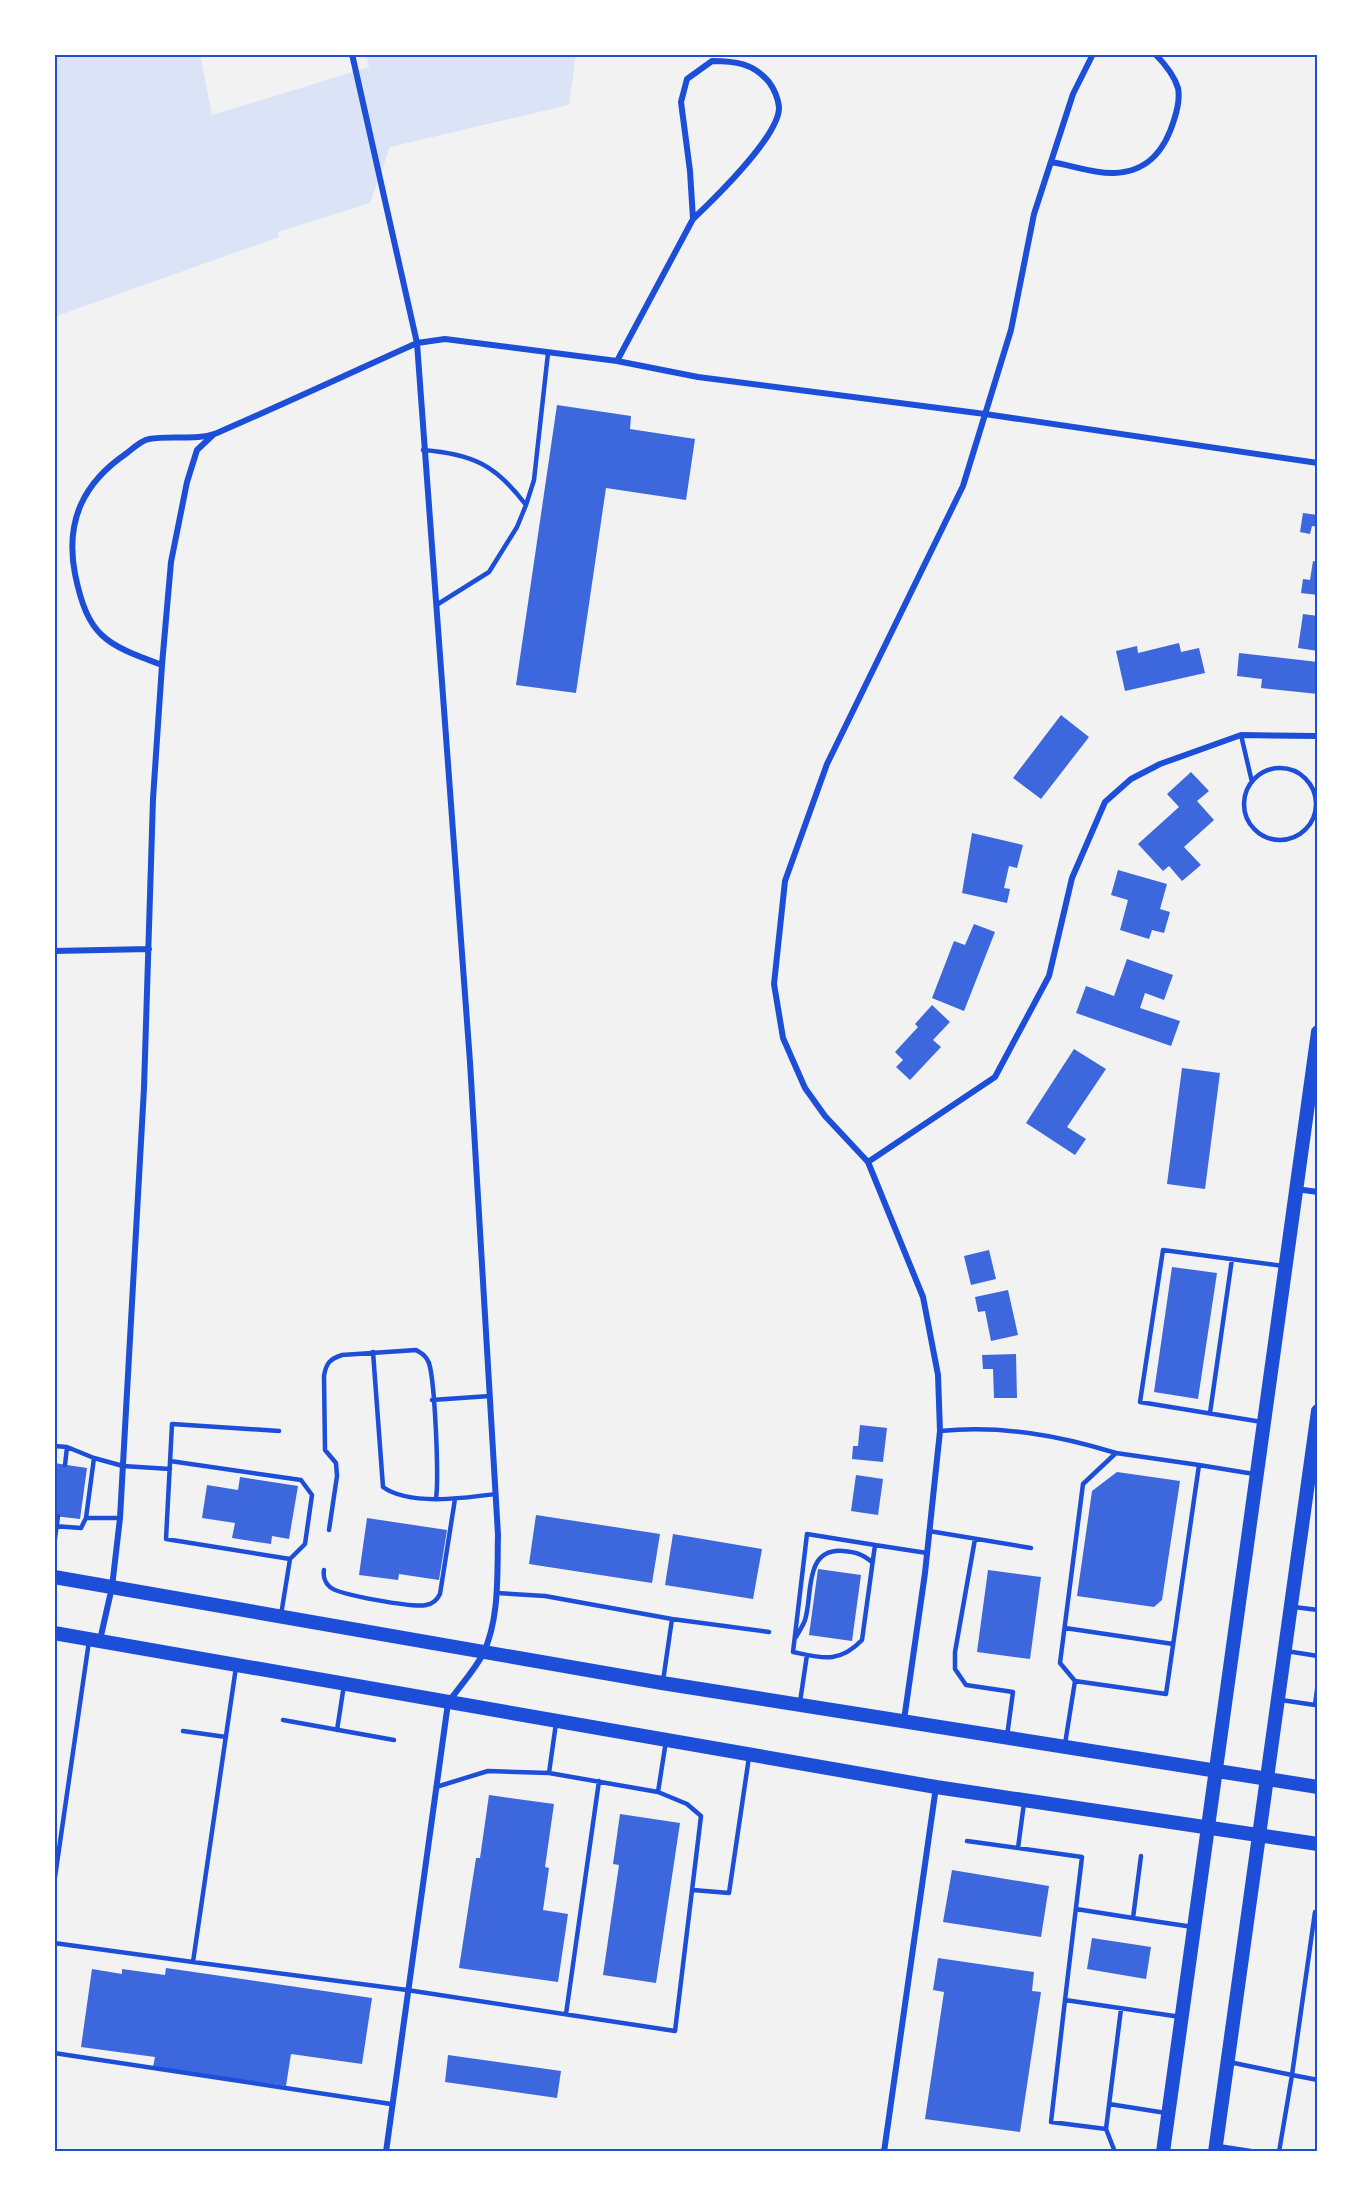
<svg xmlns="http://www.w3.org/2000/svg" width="1372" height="2206" viewBox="0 0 1372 2206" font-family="Karla,sans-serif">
<rect width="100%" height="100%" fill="#f2f2f2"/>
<path fill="#dbe4f7" d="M 54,54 L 200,54 L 212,115 L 369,67 L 366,54 L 576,54 L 569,105 L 390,147 L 370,203 L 278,232 L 279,237 L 54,317 Z"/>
<path fill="#3d67dc" d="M 557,405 L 631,416 L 630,429 L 695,439 L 686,500 L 606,488 L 576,693 L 516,685 Z
M 1303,513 L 1318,515 L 1318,527 L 1312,526 L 1310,534 L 1300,532 Z
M 1313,561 L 1318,562 L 1318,595 L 1301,593 L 1303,579 L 1310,580 Z
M 1303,614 L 1318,616 L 1318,651 L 1298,648 Z
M 1179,643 L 1181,652 L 1199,648 L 1205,673 L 1125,691 L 1116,651 L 1137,646 L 1138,653 Z
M 1239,653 L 1318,662 L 1318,694 L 1261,688 L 1262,679 L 1237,676 Z
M 1061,715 L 1089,737 L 1041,799 L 1013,778 Z
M 1191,772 L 1209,791 L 1197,801 L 1214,820 L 1184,847 L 1201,865 L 1182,881 L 1169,866 L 1163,871 L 1138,844 L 1179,807 L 1167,794 Z
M 972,833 L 1023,845 L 1017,868 L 1009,866 L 1004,888 L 1010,889 L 1007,903 L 962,893 Z
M 1118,870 L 1167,884 L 1160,909 L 1170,912 L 1164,933 L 1152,930 L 1149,939 L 1120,930 L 1128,900 L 1111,895 Z
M 974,924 L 995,932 L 964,1011 L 932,998 L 954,941 L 965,945 Z
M 1127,959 L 1173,975 L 1164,1000 L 1145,993 L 1140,1008 L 1180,1021 L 1171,1046 L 1076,1013 L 1086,986 L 1114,996 Z
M 932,1005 L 950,1022 L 933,1040 L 941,1047 L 910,1080 L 896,1067 L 903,1060 L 895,1052 L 918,1027 L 915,1024 Z
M 1074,1049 L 1106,1069 L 1067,1127 L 1086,1139 L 1075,1155 L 1026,1123 Z
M 1182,1068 L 1220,1073 L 1205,1189 L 1167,1184 Z
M 989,1250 L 996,1279 L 971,1285 L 964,1256 Z
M 1172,1267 L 1217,1273 L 1198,1399 L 1154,1392 Z
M 1008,1290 L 1018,1335 L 991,1341 L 985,1311 L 978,1312 L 975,1297 Z
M 1016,1354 L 1017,1398 L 994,1398 L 993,1369 L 983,1369 L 982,1355 Z
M 860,1425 L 887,1428 L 883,1462 L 852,1459 L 853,1446 L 858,1446 Z
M 54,1463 L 87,1468 L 80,1519 L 54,1516 Z
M 1117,1472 L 1180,1481 L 1162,1600 L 1154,1607 L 1077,1596 L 1092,1491 Z
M 856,1475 L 883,1479 L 878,1515 L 851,1511 Z
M 240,1477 L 298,1486 L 289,1539 L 272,1536 L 271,1544 L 232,1538 L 235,1523 L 202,1518 L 207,1485 L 238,1490 Z
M 536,1515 L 660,1534 L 652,1583 L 529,1564 Z
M 367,1518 L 447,1530 L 439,1580 L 399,1574 L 398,1580 L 359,1575 Z
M 673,1534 L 762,1549 L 753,1599 L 665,1585 Z
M 818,1569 L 861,1575 L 852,1641 L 809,1635 Z
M 988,1570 L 1041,1577 L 1030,1659 L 977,1652 Z
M 489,1795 L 554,1804 L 545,1867 L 549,1868 L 543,1910 L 568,1914 L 558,1982 L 459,1968 L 476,1858 L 480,1858 Z
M 620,1814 L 680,1823 L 656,1983 L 603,1975 L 619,1865 L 613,1864 Z
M 952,1870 L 1049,1886 L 1041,1937 L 943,1922 Z
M 1092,1938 L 1151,1947 L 1146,1979 L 1087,1969 Z
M 938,1958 L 1034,1972 L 1032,1991 L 1041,1992 L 1020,2132 L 925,2119 L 944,1992 L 933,1990 Z
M 166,1968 L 372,1998 L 362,2064 L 291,2054 L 286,2086 L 153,2067 L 155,2057 L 81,2047 L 92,1969 L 122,1974 L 122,1969 L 165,1975 Z
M 448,2055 L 561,2071 L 557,2098 L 445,2082 Z"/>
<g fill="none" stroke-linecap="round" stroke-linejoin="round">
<path stroke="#1d4ed8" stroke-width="4.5" d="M 423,450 C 473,454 496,465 526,505 L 517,527 L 489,572 L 438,604
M 526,505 L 534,480 L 548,353
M 1241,735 L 1252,782
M1244 804a36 36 0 1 1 72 0a36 36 0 1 1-72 0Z
M 373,1352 L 383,1487 C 409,1506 465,1498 496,1494
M 432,1400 L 490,1396
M 1210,1413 L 1232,1259
M 1262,1422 L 1140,1402 L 1163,1250 L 1284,1266
M 279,1431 L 172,1424 L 166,1539 L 290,1559
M 940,1431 C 1001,1425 1057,1435 1116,1453
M 54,1446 L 67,1447 L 94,1458 L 86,1518 L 81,1528 L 54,1526
M 94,1458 L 123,1466 L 170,1469
M 170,1461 L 301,1480 L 312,1495 L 305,1544 L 290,1559 L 281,1615
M 65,1465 L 67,1447
M 86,1518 L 120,1518
M 329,1530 L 337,1476 L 336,1463 L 325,1450 L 324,1376 C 326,1363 330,1359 342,1355 L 416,1350 C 423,1354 426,1356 429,1363 C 435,1383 439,1477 436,1499
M 929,1531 L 1031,1548
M 807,1534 L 875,1545 L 862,1640 C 839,1664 822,1658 793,1652 Z
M 975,1539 L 955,1652 L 955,1669 L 966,1685 L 1013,1692 L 1007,1736
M 875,1545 L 927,1553
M 54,1546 L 58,1516
M 324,1570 C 323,1576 325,1583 330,1587 C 338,1595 415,1608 426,1605 C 433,1604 437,1600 440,1594 L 455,1499
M 496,1593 L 545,1596 L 672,1619
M 1294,1607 L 1318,1610
M 1065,1628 L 1173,1644
M 796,1637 C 799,1631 803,1626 805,1620 C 813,1596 803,1548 843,1551 C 856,1552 862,1554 872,1562
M 1286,1651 L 1318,1656
M 236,1667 L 193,1962 L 407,1990 L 675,2031 L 701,1816 L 687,1804 L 658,1792
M 663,1681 L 672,1619 L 769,1632
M 1075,1681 L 1060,1663 L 1083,1484 L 1116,1453 L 1199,1465
M 1281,1700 L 1315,1705 L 1318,1682
M 800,1702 L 807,1655
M 283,1720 L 394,1740
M 556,1723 L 549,1773 L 658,1792 L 666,1741
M 337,1730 L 344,1685
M 183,1731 L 226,1737
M 1065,1744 L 1075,1681 L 1166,1694 L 1199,1465 L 1254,1474
M 436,1787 L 488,1771 L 549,1773
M 967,1841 L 1082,1857 L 1065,2000 L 1181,2017
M 1018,1848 L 1024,1803
M 54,1884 L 89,1641
M 693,1890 L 729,1893 L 749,1757
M 1076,1909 L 1133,1918 L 1141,1856
M 1133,1918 L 1193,1927
M 54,1943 L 193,1962
M 1065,2000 L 1051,2122 L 1106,2129
M 566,2014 L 599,1781
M 54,2053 L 391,2104
M 1229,2062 L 1292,2075 L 1315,1912 L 1318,1913
M 1109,2104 L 1166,2113
M 1218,2146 L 1257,2152
M 1115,2152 L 1106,2129 L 1121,2009
M 1279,2152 L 1292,2075 L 1318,2080"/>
<path stroke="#1d4ed8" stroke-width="6" d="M 352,54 L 417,343 L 470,1062 L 498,1535 C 497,1573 500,1618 483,1654 C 474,1671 459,1687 448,1703 L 386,2152
M 712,61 C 735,61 753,63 769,82 C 774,89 778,98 779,107 C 780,135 714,199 693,219 L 690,171 L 681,102 L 687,79 Z
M 1051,162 C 1071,165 1094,174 1114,173 C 1148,172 1165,150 1174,120 C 1177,111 1180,98 1178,88 C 1174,75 1165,64 1155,54
M 617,361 L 693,219
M 162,665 C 105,644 88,637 75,574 C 65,521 83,483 127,453 C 133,448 142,440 149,439 C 171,435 197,441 217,433 C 284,404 350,373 417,343 L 445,339 L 617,361 L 698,377 L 985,414 L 1318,463
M 54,951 L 149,949
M 868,1162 L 995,1077 L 1049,976 L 1072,878 L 1105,802 L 1131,779 L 1160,764 L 1241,735 L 1318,736
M 1296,1189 L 1318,1192
M 100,1640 L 112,1587 L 120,1518 L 144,1088 L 153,799 L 162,665 L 171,562 L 187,482 L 197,450 L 213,435
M 904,1720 L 925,1573 L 940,1431 L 938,1375 L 923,1297 L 868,1162 L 825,1116 L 805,1088 L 783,1038 L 774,984 L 785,881 L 827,764 L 963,486 L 1011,330 L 1034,214 L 1073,94 L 1093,54
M 884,2152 L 936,1787"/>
<path stroke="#1d4ed8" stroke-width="14" d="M 54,1577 L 662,1683 L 1318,1787
M 54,1633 L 936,1787 L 1318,1844
M 1163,2152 L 1318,1032
M 1215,2152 L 1318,1411"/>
</g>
<rect width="1372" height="2206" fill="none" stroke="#ffffff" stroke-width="111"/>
<rect x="56" y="56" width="1260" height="2094" fill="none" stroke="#1d4ed8" stroke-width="2"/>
</svg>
